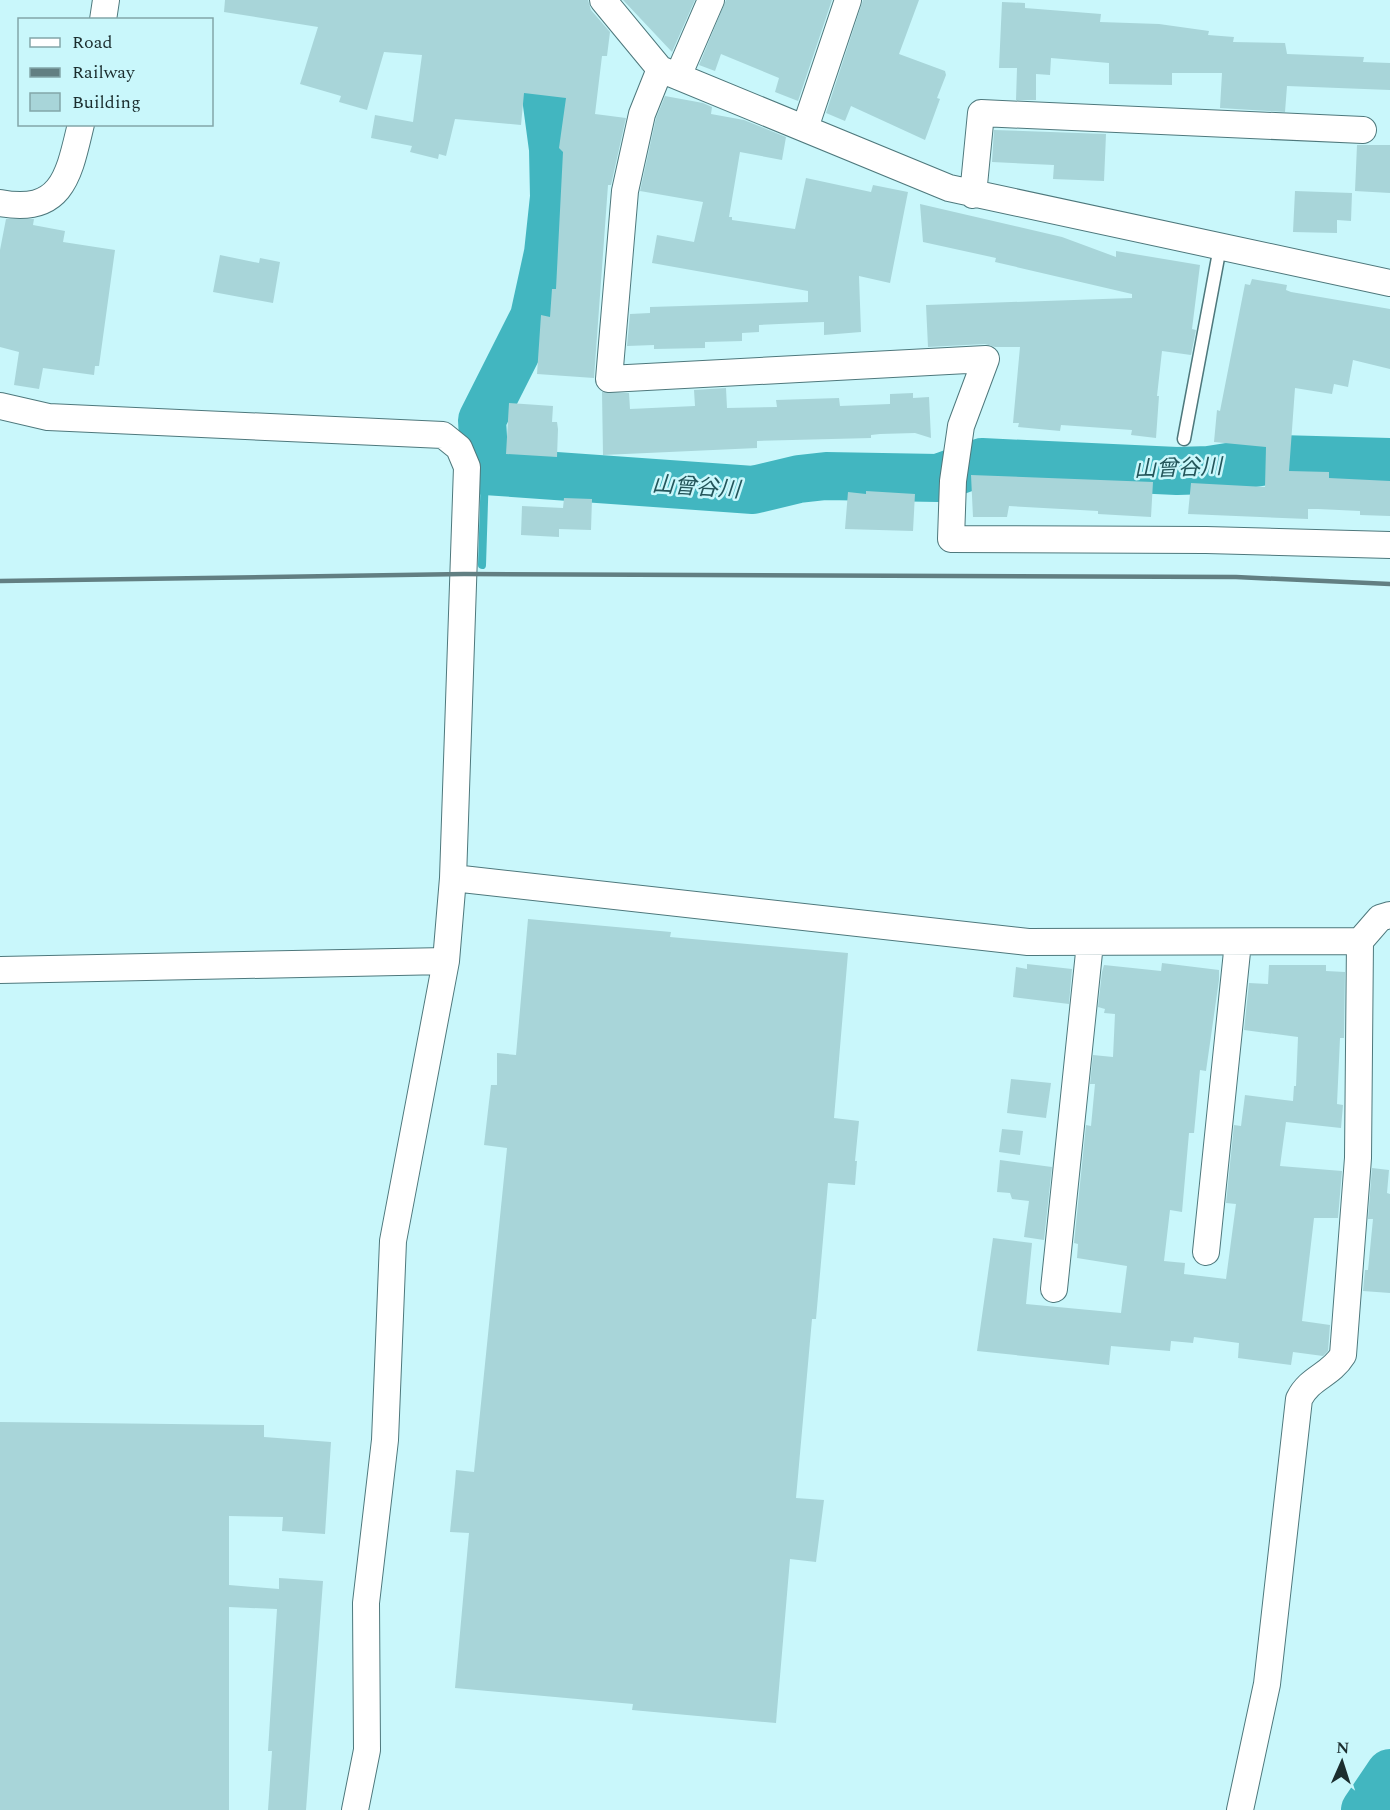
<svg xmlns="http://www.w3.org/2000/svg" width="1390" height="1810" viewBox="0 0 1390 1810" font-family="Spectral,'Noto Sans JP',serif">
<rect width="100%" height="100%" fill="#c9f7fb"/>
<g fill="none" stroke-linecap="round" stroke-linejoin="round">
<path stroke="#42b6c0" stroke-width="8" d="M 482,565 L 485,471"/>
<path stroke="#42b6c0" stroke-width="48" d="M 533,0 L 553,149 L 554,197 L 548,253 L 534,317 L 482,420 L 485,471 L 753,490 L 799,479 L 826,476 L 938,478 L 982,462 L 1177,471 L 1209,470 L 1279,459 L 1390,462
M 1365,1810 L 1390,1773"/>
</g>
<path fill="#a8d5d9" d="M 225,0 L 588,0 L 591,10 L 610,32 L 607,56 L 602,56 L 595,114 L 626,118 L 611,185 L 608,185 L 594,378 L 537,374 L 541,315 L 550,317 L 552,289 L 556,289 L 563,152 L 559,148 L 566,98 L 524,93 L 521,125 L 455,119 L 446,156 L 439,154 L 438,159 L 410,152 L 412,146 L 371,138 L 375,115 L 413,122 L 422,55 L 384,52 L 367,110 L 339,102 L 341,96 L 300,84 L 318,27 L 224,12 Z
M 623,0 L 695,0 L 672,52 Z
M 726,0 L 832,0 L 798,101 L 775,92 L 779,78 L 721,54 L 715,71 L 699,65 Z
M 863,0 L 919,0 L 899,54 L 945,71 L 946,75 L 937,98 L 940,99 L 925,140 L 851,106 L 845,121 L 826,113 Z
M 1002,2 L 1025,3 L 1025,8 L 1101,14 L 1100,22 L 1159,24 L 1209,31 L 1208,35 L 1234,37 L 1233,42 L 1285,43 L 1287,54 L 1364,57 L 1363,62 L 1390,63 L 1390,90 L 1287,86 L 1285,112 L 1220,108 L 1222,73 L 1172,73 L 1172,85 L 1109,84 L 1109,63 L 1051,58 L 1050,75 L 1036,74 L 1036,100 L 1016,100 L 1017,68 L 999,68 Z
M 665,96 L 703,103 L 712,107 L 711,114 L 744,120 L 786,137 L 782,160 L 740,152 L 729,217 L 732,217 L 732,220 L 795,229 L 806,178 L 871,192 L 873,185 L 908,192 L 890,283 L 859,276 L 861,332 L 824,335 L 824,322 L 759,325 L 759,332 L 742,333 L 742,341 L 705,342 L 705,348 L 654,349 L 654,345 L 627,346 L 630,314 L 650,313 L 650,307 L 808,302 L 808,291 L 652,263 L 657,235 L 694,242 L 703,202 L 640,191 L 656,118 Z
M 994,130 L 1106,134 L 1104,181 L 1053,179 L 1054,165 L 992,162 Z
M 1357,145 L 1390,145 L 1390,193 L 1355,191 Z
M 1295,191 L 1352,193 L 1351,221 L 1337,220 L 1337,233 L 1293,232 Z
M 920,204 L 1062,237 L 1116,257 L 1116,251 L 1200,265 L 1192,329 L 1196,330 L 1191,355 L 1162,351 L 1157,396 L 1159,396 L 1156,438 L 1131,435 L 1132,430 L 1061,425 L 1060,431 L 1018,427 L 1019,423 L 1013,423 L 1020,347 L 995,347 L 985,344 L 928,347 L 926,305 L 1132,298 L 1132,294 L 995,262 L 996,258 L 923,242 Z
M 6,219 L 34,219 L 33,225 L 65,231 L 63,242 L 115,250 L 99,366 L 95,366 L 94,375 L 43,368 L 39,389 L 14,385 L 19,352 L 0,347 L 0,250 Z
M 220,255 L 259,263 L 260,258 L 280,262 L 273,303 L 213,292 Z
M 1252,279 L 1287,285 L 1286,290 L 1291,292 L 1390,309 L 1390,369 L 1353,360 L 1348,387 L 1334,384 L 1332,394 L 1295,388 L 1289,471 L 1329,472 L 1329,478 L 1390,481 L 1390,516 L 1360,515 L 1360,511 L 1318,509 L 1308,509 L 1308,519 L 1188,514 L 1191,483 L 1265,487 L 1266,447 L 1214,442 L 1217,410 L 1220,411 L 1245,284 L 1250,285 Z
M 726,388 L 727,408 L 777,407 L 776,400 L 839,398 L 840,406 L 890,404 L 890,394 L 913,393 L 913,398 L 929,397 L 931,438 L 915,433 L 880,434 L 871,435 L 871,438 L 757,441 L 757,448 L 603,455 L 602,392 L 629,393 L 630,409 L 695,406 L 694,390 Z
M 509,403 L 553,406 L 552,422 L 557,422 L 558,429 L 557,457 L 506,454 Z
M 971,475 L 1153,482 L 1151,517 L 1098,514 L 1098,511 L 1009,506 L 1007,517 L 973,517 Z
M 866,491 L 915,494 L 913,531 L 845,529 L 848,492 L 866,494 Z
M 564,498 L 592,499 L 591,530 L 559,529 L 559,537 L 521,535 L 522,506 L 563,508 Z
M 528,919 L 671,932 L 670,937 L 848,953 L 834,1118 L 859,1121 L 855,1161 L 857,1161 L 855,1185 L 828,1183 L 816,1319 L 812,1319 L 796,1498 L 824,1500 L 816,1562 L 790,1559 L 776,1723 L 632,1710 L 633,1704 L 455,1688 L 469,1533 L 450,1532 L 455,1483 L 456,1470 L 474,1472 L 507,1148 L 484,1145 L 491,1085 L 497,1085 L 497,1053 L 516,1055 Z
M 1162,963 L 1219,970 L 1219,980 L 1206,1071 L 1200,1070 L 1194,1133 L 1189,1133 L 1182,1212 L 1170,1210 L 1164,1261 L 1185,1263 L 1184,1274 L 1226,1279 L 1236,1204 L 1226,1203 L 1234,1125 L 1241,1126 L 1245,1095 L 1293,1101 L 1294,1086 L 1296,1086 L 1298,1037 L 1244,1030 L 1249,983 L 1268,984 L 1269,965 L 1326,965 L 1326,971 L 1345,972 L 1344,1038 L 1340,1038 L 1337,1104 L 1343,1105 L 1341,1128 L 1286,1122 L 1280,1166 L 1342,1171 L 1338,1218 L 1314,1218 L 1302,1321 L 1330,1325 L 1328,1351 L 1323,1356 L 1293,1352 L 1291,1365 L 1238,1358 L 1239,1343 L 1194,1337 L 1193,1343 L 1171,1341 L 1170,1351 L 1111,1346 L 1109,1365 L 977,1351 L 993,1238 L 1032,1243 L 1026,1304 L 1121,1313 L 1127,1266 L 1077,1258 L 1078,1244 L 1074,1243 L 1086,1125 L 1091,1126 L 1095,1084 L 1090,1084 L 1093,1055 L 1113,1057 L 1115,1014 L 1104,1013 L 1105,1009 L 1098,1007 L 1102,972 L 1104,965 L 1161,971 Z
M 1027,964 L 1072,969 L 1069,1004 L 1013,997 L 1016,967 L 1027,969 Z
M 1011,1079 L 1051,1083 L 1046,1118 L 1007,1113 Z
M 1002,1129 L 1023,1131 L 1020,1155 L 999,1152 Z
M 1000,1160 L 1052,1167 L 1044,1240 L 1024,1237 L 1029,1201 L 1012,1199 L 1010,1193 L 997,1192 Z
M 1372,1168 L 1389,1170 L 1387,1193 L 1390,1194 L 1390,1293 L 1363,1291 L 1365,1270 L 1368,1270 L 1373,1219 L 1368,1219 Z
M 0,1422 L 264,1425 L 264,1437 L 331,1442 L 325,1534 L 282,1531 L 283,1517 L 229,1516 L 229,1585 L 279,1589 L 279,1578 L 323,1581 L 306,1810 L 268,1810 L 272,1751 L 268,1751 L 277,1609 L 229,1607 L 229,1810 L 0,1810 Z"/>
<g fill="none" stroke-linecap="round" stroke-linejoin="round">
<g stroke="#4e787c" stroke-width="15">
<path id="lane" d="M 1184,439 L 1220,247"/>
</g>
<g stroke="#4e787c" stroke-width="28">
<path id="street" d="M 603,0 L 660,69 L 949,188 L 1390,283
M 103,20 L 106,0
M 660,69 L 642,114 L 625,191 L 609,379 L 986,359 L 961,426 L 953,481 L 951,539 L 1206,540 L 1390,545
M 678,76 L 711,0
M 805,128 L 848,0
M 973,195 L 981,113 L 1363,130
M 0,203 C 63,215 69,174 81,124
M 0,406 L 48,417 L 443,435 L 459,448 L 467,467 L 453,878 L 446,961 L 393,1241 L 385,1440 L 366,1603 L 367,1750 L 355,1810
M 453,878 L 1028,942 L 1360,941
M 0,970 L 446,961
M 1206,1252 L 1238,942
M 1054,1289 L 1090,943
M 1240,1810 L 1267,1684 L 1299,1399 C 1310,1377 1330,1376 1343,1355 L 1358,1158 L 1360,941 L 1380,918 L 1390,915"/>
</g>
<use href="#lane" stroke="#fff" stroke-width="12"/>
<use href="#street" stroke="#fff" stroke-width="26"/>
<path stroke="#627f82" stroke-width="4.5" d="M 0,581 L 464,574 L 1236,577 L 1390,584"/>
</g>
<g text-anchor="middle" stroke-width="5" stroke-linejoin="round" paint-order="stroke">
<g font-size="22" font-style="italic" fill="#24555a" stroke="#c9f7fb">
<text transform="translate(1178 467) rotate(-2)" y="8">山曾谷川</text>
<text transform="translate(696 486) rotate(4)" y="8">山曾谷川</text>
</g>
</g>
<rect x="18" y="18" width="195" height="108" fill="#c9f7fb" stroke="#83a6a9" stroke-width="1.5"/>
<rect x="30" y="38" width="30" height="9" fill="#ffffff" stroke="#83a6a9" stroke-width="1.5"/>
<text x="72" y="48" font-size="18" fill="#1b2d2e">Road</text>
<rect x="30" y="68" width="30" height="9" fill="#627f82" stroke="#83a6a9" stroke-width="1.5"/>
<text x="72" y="78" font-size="18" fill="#1b2d2e">Railway</text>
<rect x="30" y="93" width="30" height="18" fill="#a8d5d9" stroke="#83a6a9" stroke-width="1.5"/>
<text x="72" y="108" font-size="18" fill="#1b2d2e">Building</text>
<g transform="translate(1342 1762) rotate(3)" stroke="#c9f7fb" stroke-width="4.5" paint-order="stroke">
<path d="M0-4.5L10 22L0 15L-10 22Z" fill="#1b2d2e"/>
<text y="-9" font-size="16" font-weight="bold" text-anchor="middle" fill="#1b2d2e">N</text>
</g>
</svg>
